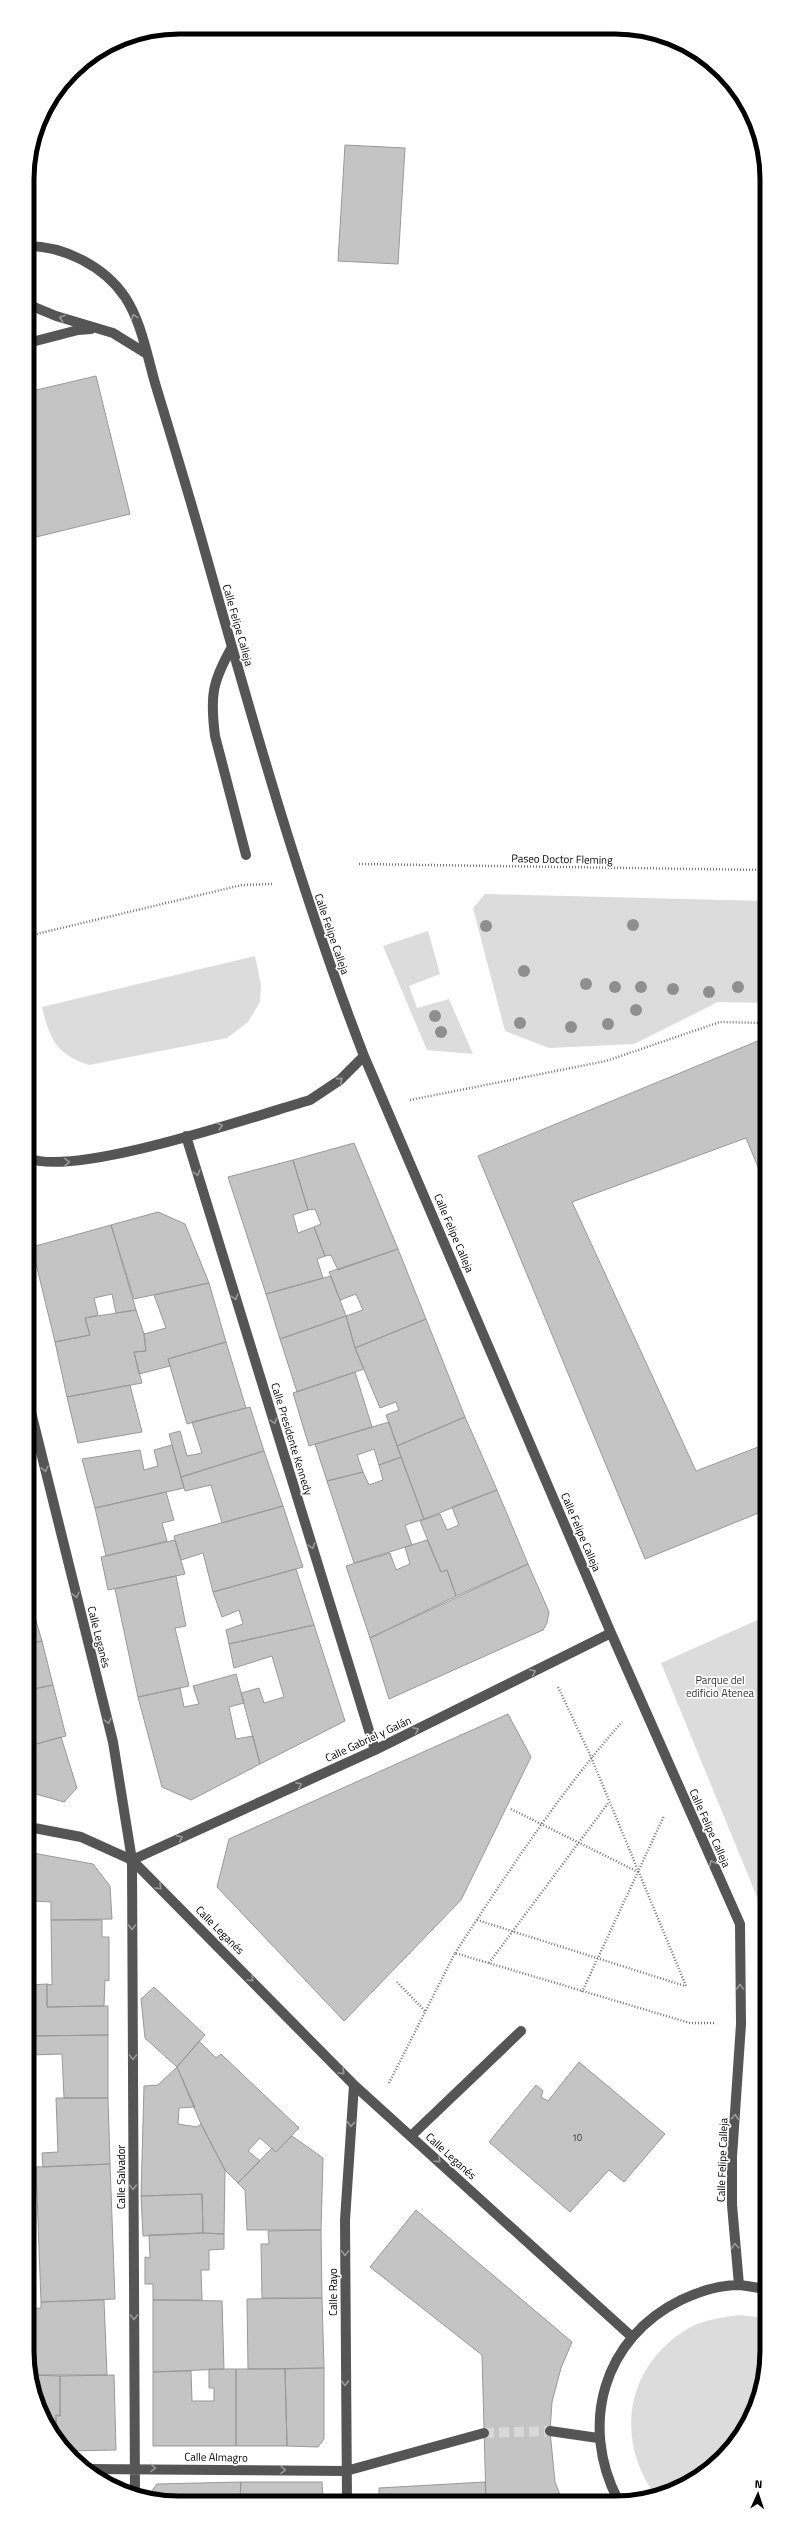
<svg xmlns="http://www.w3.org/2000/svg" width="794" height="2530" viewBox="0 0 794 2530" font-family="'Titillium Web',sans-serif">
<rect width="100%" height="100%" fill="#fff"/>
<path fill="#dcdcdc" d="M 485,894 L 765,901 L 765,1003 L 718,1002 L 634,1044 L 549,1048 L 505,1031 L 473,908 Z
M 428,931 L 440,974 L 409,986 L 417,1008 L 449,999 L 473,1054 L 427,1050 L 383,946 Z
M 255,956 L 261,985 L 260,1002 L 248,1022 L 227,1038 L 89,1065 C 56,1054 50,1040 42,1007 Z
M 766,1616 L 766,1919 L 661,1663 Z
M 739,2315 L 767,2318 L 767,2361 L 756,2409 L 729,2451 L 691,2483 L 656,2496 C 615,2441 625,2369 684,2331 C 700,2320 720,2318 739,2315 Z"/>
<path fill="#c4c4c4" stroke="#999" d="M 345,145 L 405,148 L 398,264 L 338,261 Z
M 96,376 L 130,514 L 28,539 L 28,392 Z
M 765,1038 L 765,1184 L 746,1138 L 572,1202 L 696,1471 L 766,1444 L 766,1510 L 645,1559 L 478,1156 Z
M 354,1143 L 398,1249 L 338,1270 L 331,1255 L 325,1256 L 314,1227 L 321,1224 L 315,1209 L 308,1210 L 293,1160 Z
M 293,1160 L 308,1210 L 293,1215 L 298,1233 L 314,1227 L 325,1256 L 317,1259 L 323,1278 L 266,1294 L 228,1177 Z
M 158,1212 L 185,1224 L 209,1283 L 134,1299 L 111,1225 Z
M 111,1225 L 136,1310 L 116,1313 L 112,1294 L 94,1298 L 98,1315 L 85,1318 L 90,1335 L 55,1342 L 32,1247 Z
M 398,1249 L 426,1319 L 355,1348 L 346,1316 L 363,1310 L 356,1294 L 340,1300 L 329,1272 Z
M 331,1276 L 346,1316 L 280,1339 L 266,1294 Z
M 209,1283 L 226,1342 L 168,1359 L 170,1366 L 139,1374 L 134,1352 L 146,1351 L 144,1334 L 166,1328 L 154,1295 Z
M 136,1310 L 144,1334 L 146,1351 L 134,1352 L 142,1383 L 67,1397 L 55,1342 L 90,1335 L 85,1318 Z
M 346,1316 L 355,1348 L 364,1369 L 297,1392 L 280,1339 Z
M 426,1319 L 465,1417 L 397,1446 L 386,1415 L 399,1410 L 396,1402 L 380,1408 L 355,1348 Z
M 226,1342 L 246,1408 L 187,1424 L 168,1359 Z
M 355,1372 L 372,1427 L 309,1446 L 293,1393 Z
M 130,1385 L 142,1432 L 78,1443 L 67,1397 Z
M 250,1407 L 264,1451 L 181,1477 L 169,1434 L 180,1431 L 187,1456 L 202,1453 L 192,1422 Z
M 465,1417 L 497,1490 L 424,1519 L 397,1446 Z
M 389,1422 L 401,1457 L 379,1465 L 374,1449 L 357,1455 L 363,1472 L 327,1481 L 315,1444 Z
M 172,1445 L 184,1488 L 95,1508 L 82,1459 L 140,1450 L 144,1470 L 158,1466 L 154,1450 Z
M 264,1451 L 283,1506 L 222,1523 L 211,1485 L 185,1491 L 181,1477 Z
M 401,1457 L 424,1519 L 405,1525 L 412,1545 L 354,1563 L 327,1481 L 363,1472 L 369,1485 L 383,1480 L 379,1465 Z
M 497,1490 L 528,1564 L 456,1596 L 447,1570 L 441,1572 L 420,1521 L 440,1514 L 447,1530 L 459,1525 L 452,1507 Z
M 166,1492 L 174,1520 L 162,1523 L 167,1541 L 106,1556 L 95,1508 Z
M 283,1506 L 303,1567 L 213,1592 L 203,1553 L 181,1560 L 174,1536 Z
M 175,1540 L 185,1574 L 108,1590 L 101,1557 Z
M 427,1540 L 441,1572 L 447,1570 L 456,1596 L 370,1638 L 346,1566 L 390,1553 L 396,1570 L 410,1564 L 405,1547 Z
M 528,1564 L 549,1612 L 547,1623 L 543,1630 L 389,1699 L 370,1638 Z
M 296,1569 L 314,1625 L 229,1644 L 226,1630 L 243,1624 L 239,1610 L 222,1617 L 213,1592 Z
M 176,1576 L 186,1626 L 175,1628 L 189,1686 L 138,1697 L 115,1589 Z
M 29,1597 L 42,1641 L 29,1644 Z
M 314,1625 L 345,1721 L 260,1764 L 241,1693 L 259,1688 L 264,1703 L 284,1697 L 272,1656 L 234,1668 L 229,1644 Z
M 42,1641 L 53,1685 L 29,1690 L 29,1644 Z
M 236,1674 L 244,1703 L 229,1707 L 236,1739 L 253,1736 L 260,1764 L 191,1800 L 162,1787 L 138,1697 L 180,1688 L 184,1707 L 199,1704 L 193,1686 Z
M 53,1685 L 66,1736 L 29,1746 L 29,1690 Z
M 508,1714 L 531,1757 L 461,1900 L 344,2021 L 217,1887 L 229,1839 Z
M 61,1737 L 77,1788 L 64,1802 L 29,1792 L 29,1746 Z
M 29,1852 L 33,1853 L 34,1958 L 29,1958 Z
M 33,1853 L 93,1864 L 110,1886 L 112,1919 L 51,1920 L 51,1902 L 34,1901 Z
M 51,1920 L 102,1920 L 102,1937 L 109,1937 L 109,1981 L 105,1980 L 104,2006 L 47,2007 L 47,1984 L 52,1985 Z
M 47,1984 L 47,2007 L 108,2006 L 108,2035 L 29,2036 L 29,1985 Z
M 154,1987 L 205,2035 L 177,2067 L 145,2038 L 141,1999 Z
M 108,2035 L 108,2098 L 64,2098 L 62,2054 L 30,2055 L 29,2036 Z
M 199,2041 L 216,2058 L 221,2054 L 299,2128 L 276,2152 L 260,2138 L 248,2151 L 260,2161 L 238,2183 L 225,2170 L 201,2124 L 177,2067 Z
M 579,2062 L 665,2134 L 624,2182 L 609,2170 L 570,2212 L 489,2142 L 536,2085 L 543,2091 L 541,2097 L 548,2101 Z
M 177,2067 L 195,2107 L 179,2108 L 178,2124 L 197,2127 L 201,2124 L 225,2170 L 224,2234 L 203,2233 L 202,2194 L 141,2196 L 144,2086 L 158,2085 Z
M 56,2098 L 108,2098 L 110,2164 L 43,2167 L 42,2153 L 58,2152 Z
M 292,2136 L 323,2158 L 321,2230 L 247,2230 L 245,2190 L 238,2183 L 272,2148 L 276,2152 Z
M 110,2164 L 115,2299 L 41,2302 L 36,2167 Z
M 202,2194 L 203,2233 L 143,2236 L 141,2196 Z
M 416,2210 L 572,2342 L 561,2368 L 552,2402 L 550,2431 L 555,2482 L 562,2500 L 486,2500 L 482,2355 L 370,2267 Z
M 321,2230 L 322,2298 L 262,2298 L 261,2244 L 269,2244 L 268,2231 Z
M 203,2233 L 224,2234 L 224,2249 L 209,2250 L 209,2270 L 201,2270 L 202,2300 L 153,2300 L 153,2284 L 145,2284 L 145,2257 L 150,2258 L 149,2235 Z
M 322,2298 L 324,2368 L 248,2369 L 247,2299 Z
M 104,2300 L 107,2375 L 30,2375 L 30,2309 L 41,2308 L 41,2302 Z
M 153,2300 L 222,2301 L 224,2369 L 153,2372 Z
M 324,2368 L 324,2439 L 318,2447 L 287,2446 L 285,2369 Z
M 209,2369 L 236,2369 L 236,2446 L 153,2446 L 153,2372 L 191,2371 L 192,2401 L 214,2401 L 214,2388 L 209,2388 Z
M 236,2369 L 285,2369 L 287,2446 L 236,2446 Z
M 30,2375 L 60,2376 L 60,2416 L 56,2415 L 56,2438 L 47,2427 Z
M 114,2375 L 116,2450 L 66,2451 L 56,2438 L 56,2415 L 60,2416 L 60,2376 Z
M 241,2482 L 240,2500 L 151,2500 L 151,2492 L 157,2484 Z
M 241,2482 L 322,2482 L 323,2500 L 240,2500 Z
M 485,2482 L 486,2500 L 379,2500 L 379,2488 Z
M 109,2485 L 119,2485 L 119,2490 L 112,2487 Z"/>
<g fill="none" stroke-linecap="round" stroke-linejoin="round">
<path stroke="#d9d9d9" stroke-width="10" stroke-dasharray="10 5" stroke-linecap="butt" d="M 484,2433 L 550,2431"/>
<path stroke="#777" stroke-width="2.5" stroke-dasharray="1 2" stroke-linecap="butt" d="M 359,864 L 765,870
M 28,936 L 242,885 L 272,884
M 410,1100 L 606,1061 L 720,1022 L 765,1023
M 558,1687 L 591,1757 L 686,1986
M 511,1809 L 638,1872
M 477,1920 L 685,1986
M 455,1953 C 507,1874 559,1793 622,1722
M 489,1963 L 609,1802
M 397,1982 L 425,2011
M 582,1992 L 664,1816
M 389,2083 L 455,1953 L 690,2023 L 715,2023"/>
<path stroke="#555" stroke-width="10" d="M 27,246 C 64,246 104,266 125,297 C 141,321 147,355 155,383 C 171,436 187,488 202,541 C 251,715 299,888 364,1056 L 611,1633 L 740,1924 L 741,2024 L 732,2157 L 732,2205 L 739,2285
M 27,304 L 56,316 L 113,333 L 147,354
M 28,343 L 78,330 L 91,329
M 232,647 C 212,682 210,696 215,736 L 246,855
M 186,1136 L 375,1750
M 28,1158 C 75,1178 255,1116 310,1100 L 340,1080 L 364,1056
M 29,1404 L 113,1742 L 132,1860 L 135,2495
M 29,1827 L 81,1837 L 132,1860 L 354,2085 L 632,2337
M 132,1860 L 375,1750 L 611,1633
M 411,2136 L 521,2031
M 550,2431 L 598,2438
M 86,2469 L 346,2471 L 484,2433
M 347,2500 L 345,2220 L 354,2085
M 618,2500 C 579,2425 603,2338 681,2300 C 698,2292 720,2285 739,2285 C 748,2286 758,2288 767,2289"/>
</g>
<g fill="#8f8f8f">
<circle cx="633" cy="925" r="6"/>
<circle cx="486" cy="926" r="6"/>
<circle cx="524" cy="971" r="6"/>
<circle cx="586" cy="984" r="6"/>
<circle cx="615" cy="987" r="6"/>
<circle cx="641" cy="987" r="6"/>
<circle cx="738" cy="987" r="6"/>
<circle cx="673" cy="989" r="6"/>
<circle cx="709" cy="992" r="6"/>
<circle cx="636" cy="1010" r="6"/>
<circle cx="435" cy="1016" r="6"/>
<circle cx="520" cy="1023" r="6"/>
<circle cx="608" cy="1024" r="6"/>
<circle cx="571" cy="1027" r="6"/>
<circle cx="441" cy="1032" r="6"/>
</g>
<defs><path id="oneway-chevron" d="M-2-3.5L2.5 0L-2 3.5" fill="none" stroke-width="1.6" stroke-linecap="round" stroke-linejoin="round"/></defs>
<g stroke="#999">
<use href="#oneway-chevron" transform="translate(134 317) rotate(-110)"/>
<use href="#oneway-chevron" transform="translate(62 318) rotate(-163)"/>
<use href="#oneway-chevron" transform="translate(340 1080) rotate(-40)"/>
<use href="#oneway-chevron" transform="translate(220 1126) rotate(-16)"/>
<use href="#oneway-chevron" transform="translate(67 1162) rotate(-3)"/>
<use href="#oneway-chevron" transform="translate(197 1173) rotate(73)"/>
<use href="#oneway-chevron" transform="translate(235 1297) rotate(73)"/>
<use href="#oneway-chevron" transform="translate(274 1421) rotate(73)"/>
<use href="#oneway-chevron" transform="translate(45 1469) rotate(76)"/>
<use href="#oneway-chevron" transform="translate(312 1546) rotate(73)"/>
<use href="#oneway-chevron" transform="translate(76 1595) rotate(76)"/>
<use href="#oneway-chevron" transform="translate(533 1672) rotate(-26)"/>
<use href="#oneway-chevron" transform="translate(108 1721) rotate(76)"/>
<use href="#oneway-chevron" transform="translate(416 1730) rotate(-26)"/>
<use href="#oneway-chevron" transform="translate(299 1785) rotate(-24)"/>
<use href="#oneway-chevron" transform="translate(180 1838) rotate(-24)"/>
<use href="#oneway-chevron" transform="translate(712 1863) rotate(-114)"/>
<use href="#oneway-chevron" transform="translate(159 1887) rotate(45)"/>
<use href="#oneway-chevron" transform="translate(132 1927) rotate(90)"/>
<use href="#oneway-chevron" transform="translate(251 1979) rotate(46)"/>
<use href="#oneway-chevron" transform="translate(740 1987) rotate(-90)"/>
<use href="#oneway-chevron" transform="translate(133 2057) rotate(90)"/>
<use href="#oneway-chevron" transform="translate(342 2072) rotate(46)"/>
<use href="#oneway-chevron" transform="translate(735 2117) rotate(-86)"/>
<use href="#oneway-chevron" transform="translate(351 2124) rotate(94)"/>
<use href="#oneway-chevron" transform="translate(438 2160) rotate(42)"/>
<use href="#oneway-chevron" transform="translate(133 2187) rotate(90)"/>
<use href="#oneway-chevron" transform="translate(735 2246) rotate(-95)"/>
<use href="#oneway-chevron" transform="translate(345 2253) rotate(90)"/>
<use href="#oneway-chevron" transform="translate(134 2317) rotate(90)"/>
<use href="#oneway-chevron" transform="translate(345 2383) rotate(90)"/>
<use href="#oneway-chevron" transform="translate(153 2468) rotate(1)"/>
<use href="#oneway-chevron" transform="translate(283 2470) rotate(1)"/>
</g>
<g text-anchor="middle" stroke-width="3.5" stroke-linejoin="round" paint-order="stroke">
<g font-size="9" fill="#313131">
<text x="577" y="2141">10</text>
</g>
<g font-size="11" fill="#000" stroke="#fff">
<text transform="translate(238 625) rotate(74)" y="4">Calle Felipe Calleja</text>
<text transform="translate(562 859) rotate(1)" y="4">Paseo Doctor Fleming</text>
<text transform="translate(332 934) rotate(71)" y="4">Calle Felipe Calleja</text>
<text transform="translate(454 1233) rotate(67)" y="4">Calle Felipe Calleja</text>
<text transform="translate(292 1439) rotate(73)" y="4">Calle Presidente Kennedy</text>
<text transform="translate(581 1532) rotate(67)" y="4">Calle Felipe Calleja</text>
<text transform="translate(99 1637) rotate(76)" y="4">Calle Leganés</text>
<text transform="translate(368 1739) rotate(-25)" y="4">Calle Gabriel y Galán</text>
<text transform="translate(710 1828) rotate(66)" y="4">Calle Felipe Calleja</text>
<text transform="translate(220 1930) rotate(45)" y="4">Calle Leganés</text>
<text transform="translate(451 2156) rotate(42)" y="4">Calle Leganés</text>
<text transform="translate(722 2160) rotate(-88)" y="4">Calle Felipe Calleja</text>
<text transform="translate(121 2177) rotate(-90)" y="4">Calle Salvador</text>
<text transform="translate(333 2292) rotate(-90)" y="4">Calle Rayo</text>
<text transform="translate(216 2457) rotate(1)" y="4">Calle Almagro</text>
</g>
<g font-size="11" fill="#333" stroke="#fff">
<text x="720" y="1684">Parque del<tspan x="720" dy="13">edificio Atenea</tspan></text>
</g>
</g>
<path d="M0 0H794V2530H0ZM179 34H615A145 145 0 0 1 760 179V2351A145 145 0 0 1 615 2496H179A145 145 0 0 1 34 2351V179A145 145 0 0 1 179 34Z" fill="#fff" fill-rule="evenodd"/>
<path fill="none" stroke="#000" stroke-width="5" d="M179 34H615A145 145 0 0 1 760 179V2351A145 145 0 0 1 615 2496H179A145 145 0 0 1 34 2351V179A145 145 0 0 1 179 34Z"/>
<g transform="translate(758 2494) rotate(3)" stroke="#ffffff" stroke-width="3" paint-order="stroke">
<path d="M0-3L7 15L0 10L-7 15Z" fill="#000000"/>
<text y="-6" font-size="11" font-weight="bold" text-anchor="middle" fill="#000000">N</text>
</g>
</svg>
